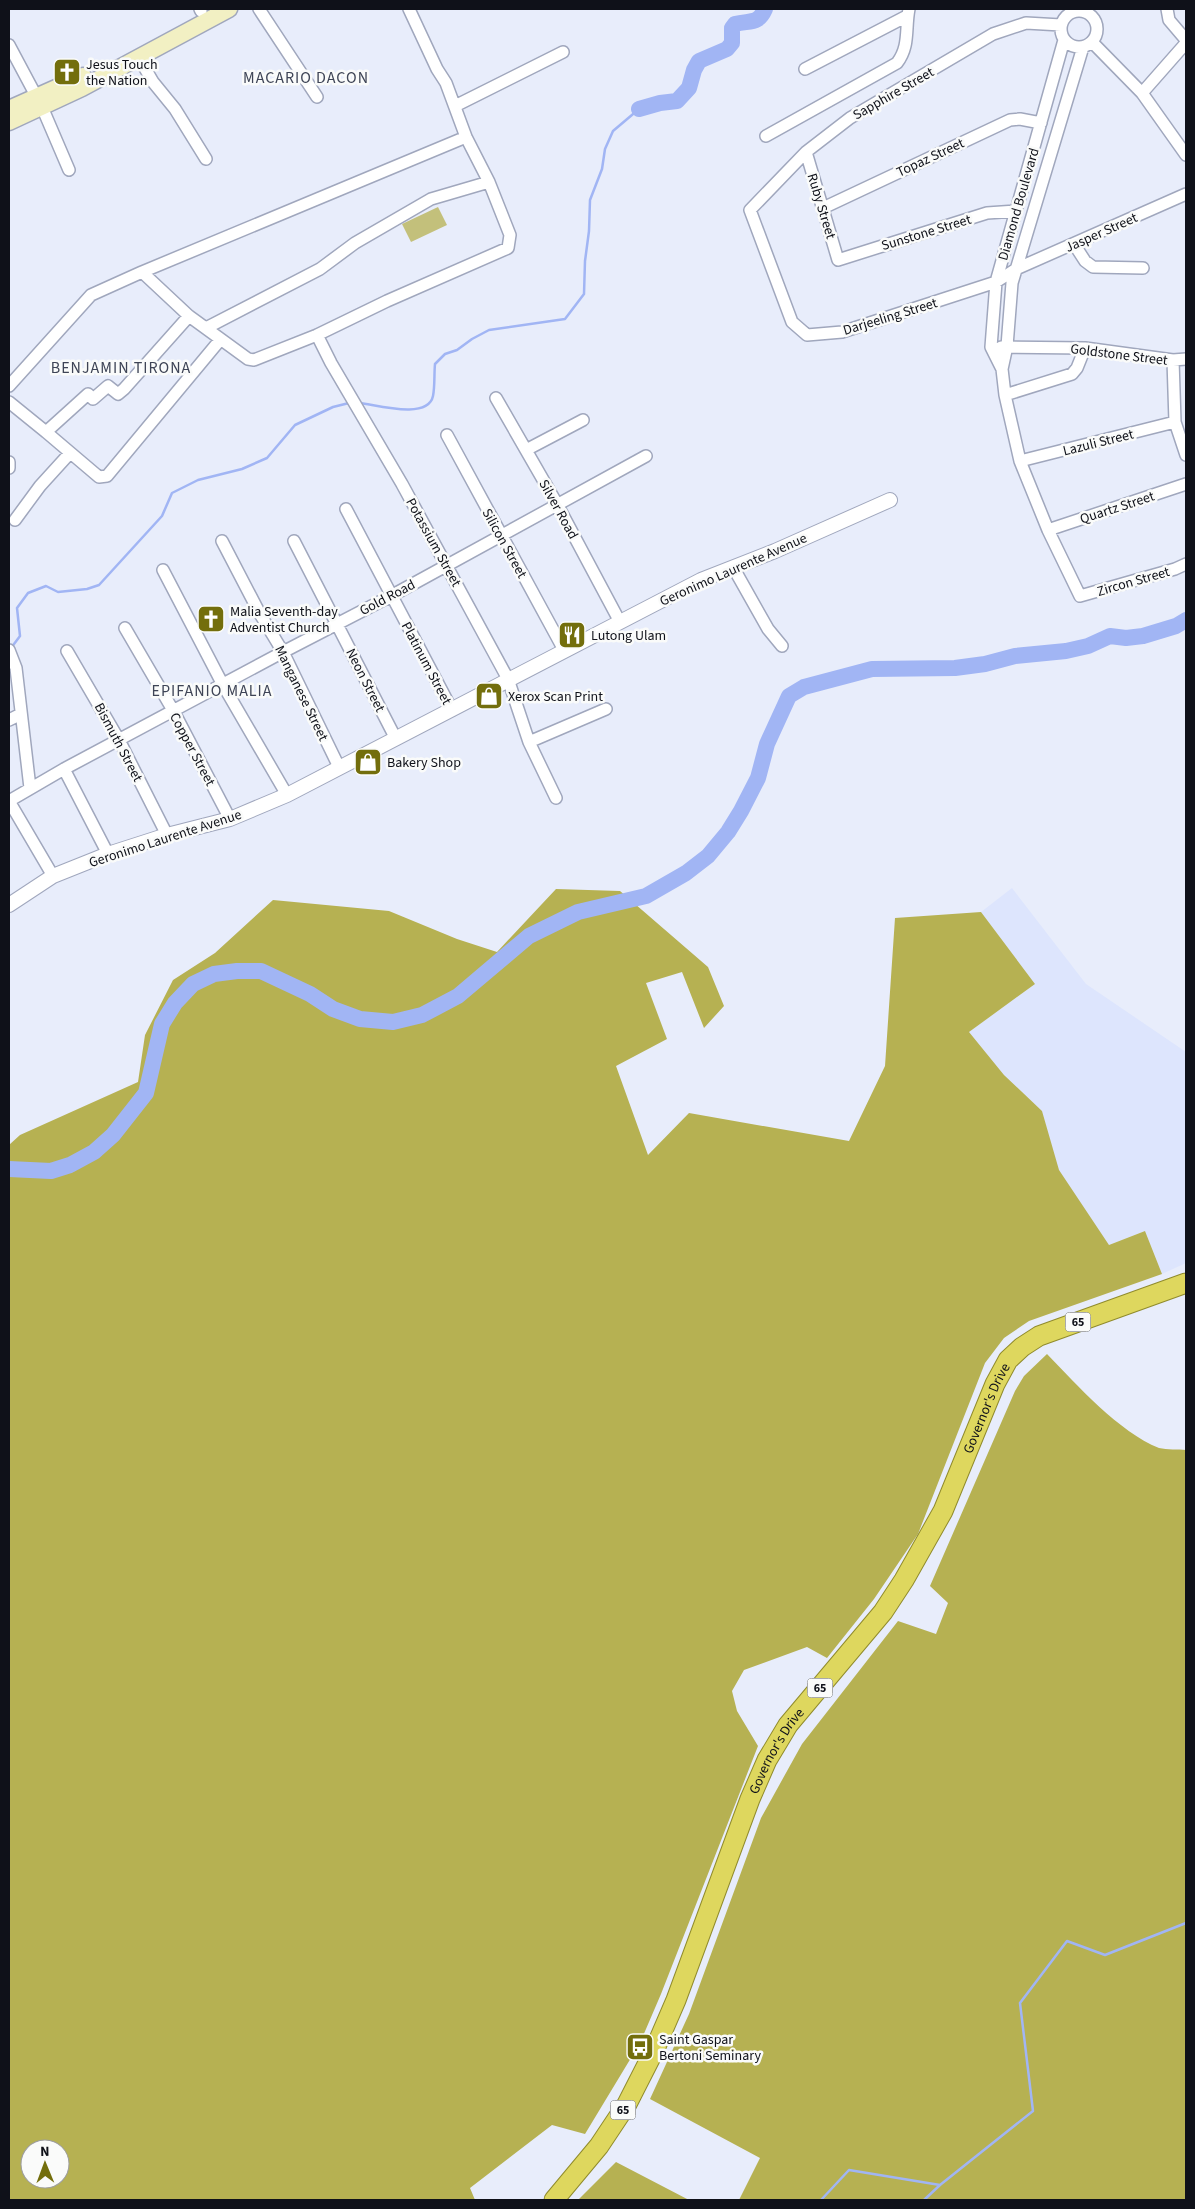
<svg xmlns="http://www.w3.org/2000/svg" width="1195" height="2209" viewBox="0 0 1195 2209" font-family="'Source Sans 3',sans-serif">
<rect width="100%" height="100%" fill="#e8edfb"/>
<path fill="#dde5fd" d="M 1012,888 L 1086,984 L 1186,1052 L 1186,1263 L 1162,1274 L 1145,1231 L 1109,1245 L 1058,1170 L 1042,1111 L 1004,1075 L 969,1032 L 1035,984 L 981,912 Z"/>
<path fill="#c3c07b" d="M 438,207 L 447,225 L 411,242 L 402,224 Z"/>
<path fill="#b6b152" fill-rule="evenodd" d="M 556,889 L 620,891 L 708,967 L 724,1006 L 704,1028 L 682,972 L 646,983 L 667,1039 L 616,1066 L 648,1155 L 689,1113 L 849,1141 L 885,1066 L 895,918 L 981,912 L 1035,984 L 969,1032 L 1004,1075 L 1042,1111 L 1059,1170 L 1109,1245 L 1145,1231 L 1162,1274 L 1029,1321 L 1004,1338 L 985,1363 L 918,1534 L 874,1599 L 827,1658 L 807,1647 L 744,1670 L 732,1691 L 737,1711 L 758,1746 L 661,1994 L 640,2043 L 585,2134 L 552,2125 L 470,2188 L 475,2200 L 9,2200 L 9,1145 L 20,1135 L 138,1082 L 145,1035 L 173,980 L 215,953 L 273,900 L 389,911 L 457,939 L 497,952 ZM 30,2149 L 60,2149 L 60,2179 L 30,2179 Z
M 1047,1354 C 1077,1385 1119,1432 1159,1448 C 1167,1450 1178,1449 1186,1450 L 1186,2200 L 739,2200 L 760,2158 L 650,2099 L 689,2014 L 761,1818 L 802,1744 L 898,1621 L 936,1634 L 948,1603 L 930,1586 L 1015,1391 L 1024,1376 Z
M 616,2162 L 689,2200 L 578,2200 Z"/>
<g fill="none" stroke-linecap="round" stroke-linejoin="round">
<path stroke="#a1b5f4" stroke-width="2.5" d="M 360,403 C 377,405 428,420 433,396 C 435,386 434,374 435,364 L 445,354 L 457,350 L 472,339 L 489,330 L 565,319 L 584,294 L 585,261 L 589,231 L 590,200 L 602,169 L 605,149 L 613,131 L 639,109
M 11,648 L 20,636 L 17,608 L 28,593 L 46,586 L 58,592 L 87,589 L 99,585 L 162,516 L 172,493 L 198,480 L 242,469 L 267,458 L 295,425 L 333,407 L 349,403
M 821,2200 L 849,2170 L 940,2185 L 1033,2111 L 1020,2003 L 1067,1941 L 1105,1955 L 1186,1923
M 924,2200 L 940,2185"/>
<path stroke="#a1b5f4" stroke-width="16" d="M 639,109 L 660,103 L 677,101 L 689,88 L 694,70 L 699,61 L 727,49 L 732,43 L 732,28 L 735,24 C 750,20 758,25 765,9
M 9,1169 L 51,1171 L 70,1165 L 94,1152 L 113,1135 L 146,1093 L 162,1024 L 175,1003 L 193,984 L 214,974 L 237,971 L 261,971 L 310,994 L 333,1009 L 360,1019 L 393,1022 L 422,1015 L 458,996 L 529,936 L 578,912 L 646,896 L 686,873 L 708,856 L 728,832 L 741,811 L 758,778 L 767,744 L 789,696 L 804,687 L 872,669 L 955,668 L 985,664 L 1015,656 L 1066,651 L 1088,646 L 1110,636 L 1126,638 L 1143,636 L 1176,626 L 1186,620"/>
<g stroke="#a0a7bd" stroke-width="14">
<path id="minor" d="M 200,9 L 201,11
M 259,9 L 317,97
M 1167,9 L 1169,20 L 1186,40
M1061 29a18 18 0 1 1 36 0a18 18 0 1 1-36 0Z
M 1061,25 L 1026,23 L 993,34 L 850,118 L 806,152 L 750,210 L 792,322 L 807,335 L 842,332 L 996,282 L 1016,269 L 1186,194
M 1064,40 L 996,282 L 991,347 L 1002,369 L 1005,395 L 1020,461 L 1048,530 L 1080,596 L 1175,569 L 1186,564
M 1092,42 L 1142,93 L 1186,155
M 9,45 L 42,107 L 69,170
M 139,58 L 153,82 L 175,109 L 206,159
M 805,69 L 907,16
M 1142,93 L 1186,43
M 455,106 L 563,52
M 766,136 L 897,63 C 910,46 905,29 909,9
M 806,152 L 838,260 L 987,213 L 1016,211
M 823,208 L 1010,120 L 1020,119 L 1041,123
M 1074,244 L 1085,261 L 1093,267 L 1143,268
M 142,272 L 189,316 L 248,359 L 254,360 L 317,335 L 387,301 L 508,248 L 510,235 L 489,182 L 466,137 L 446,83 L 437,69 L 409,9
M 189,316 L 124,389 L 118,394 L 108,386 L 93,399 L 88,394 L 46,432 L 99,477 L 107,476 L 220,340
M 206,328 L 320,269 L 355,243 L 431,199 L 489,182
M 317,335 L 331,363 L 402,484 L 508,679 L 529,742 L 556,798
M 1001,347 L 1085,348 L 1173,360 L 1186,359
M 1173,360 L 1175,422 L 1186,455
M 1002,369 L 1007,346 L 1012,283 L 1083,47
M 9,386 L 91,295 L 142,272 L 466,137
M 1005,395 L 1072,374 L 1077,368 L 1085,348
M 496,398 L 557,504 L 620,622
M 9,402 L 46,432
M 447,435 L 564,650
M 526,450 L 583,420
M 1020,461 L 1175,422
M 9,462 L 9,468
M 346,509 L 452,710
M 15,520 L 40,486 L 70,453
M 1048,530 L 1186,484
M 222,541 L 260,614 L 283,652 L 339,767
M 294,541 L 396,739
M 733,567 L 768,629 L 782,646
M 163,570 L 223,685 L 287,795
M 125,628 L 174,712 L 230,819
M 9,650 L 16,668 L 30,788
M 67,651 L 119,740 L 167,835
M 9,720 L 21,714
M 529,742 L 606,709
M 64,769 L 108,854
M 9,801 L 64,769 L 283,652 L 391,596 L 646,456
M 9,801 L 53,876"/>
</g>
<g stroke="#a0a7bd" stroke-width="16">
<path id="tertiary" d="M 9,905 L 53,876 L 108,854 L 167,835 L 230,819 L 287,795 L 701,580 L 775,551 L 890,500"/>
</g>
<g stroke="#a0a7bd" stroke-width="19">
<path id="secondary" d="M 9,109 L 83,76
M 9,122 L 82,88 L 229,9"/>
</g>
<g stroke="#908b2c" stroke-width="21">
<g id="trunk">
<path id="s1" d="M 554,2200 L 599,2146 L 627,2104 L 654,2051 L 676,2000 L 750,1799 L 767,1760 L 788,1725 L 883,1612 L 904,1580 L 943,1511 L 995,1384 L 1008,1360 L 1022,1347 L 1039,1336 L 1186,1283"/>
</g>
</g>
<use href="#minor" stroke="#fff" stroke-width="11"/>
<use href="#tertiary" stroke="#fff" stroke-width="14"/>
<use href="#secondary" stroke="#f2f0c3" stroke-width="16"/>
<use href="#trunk" stroke="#ded75e" stroke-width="19"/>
</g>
<defs>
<g id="church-square" transform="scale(1.4375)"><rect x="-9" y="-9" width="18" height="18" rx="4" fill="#736e0c" stroke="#fafbfa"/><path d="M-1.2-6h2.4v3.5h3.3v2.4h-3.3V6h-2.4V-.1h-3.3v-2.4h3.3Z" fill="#fff"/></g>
<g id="restaurant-square" transform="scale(1.4375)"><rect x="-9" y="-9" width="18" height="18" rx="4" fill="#736e0c" stroke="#fafbfa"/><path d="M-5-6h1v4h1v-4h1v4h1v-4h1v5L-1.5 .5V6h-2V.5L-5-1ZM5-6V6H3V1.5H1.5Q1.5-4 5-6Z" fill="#fff"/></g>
<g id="shop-square" transform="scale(1.4375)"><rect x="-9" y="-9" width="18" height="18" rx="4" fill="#736e0c" stroke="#fafbfa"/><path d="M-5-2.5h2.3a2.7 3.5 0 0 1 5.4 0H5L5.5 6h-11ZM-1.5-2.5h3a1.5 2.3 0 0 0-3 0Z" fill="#fff"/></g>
<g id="bus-square" transform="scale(1.4375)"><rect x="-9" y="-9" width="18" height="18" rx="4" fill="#736e0c" stroke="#fafbfa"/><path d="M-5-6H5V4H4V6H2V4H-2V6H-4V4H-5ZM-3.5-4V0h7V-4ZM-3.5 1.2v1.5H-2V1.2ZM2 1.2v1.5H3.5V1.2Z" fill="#fff"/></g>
</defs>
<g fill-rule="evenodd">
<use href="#church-square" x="67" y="72"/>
<use href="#church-square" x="211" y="619"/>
<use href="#restaurant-square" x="572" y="635"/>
<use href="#shop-square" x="489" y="696"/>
<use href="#shop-square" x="368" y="762"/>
<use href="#bus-square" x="640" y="2047"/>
</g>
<g text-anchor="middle" stroke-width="5" stroke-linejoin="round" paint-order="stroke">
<g fill="#fafbfa" stroke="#56575c" stroke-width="1">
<rect x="1065.5" y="1312.5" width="25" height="19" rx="4"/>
<rect x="807.5" y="1678.5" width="25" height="19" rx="4"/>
<rect x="610.5" y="2100.5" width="25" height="19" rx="4"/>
</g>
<g font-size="12" font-weight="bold" fill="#0f1119">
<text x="1078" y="1326">65</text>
<text x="820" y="1692">65</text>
<text x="623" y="2114">65</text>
</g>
<g font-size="14" fill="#0f1119" stroke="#fafbfa" text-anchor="start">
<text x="86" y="69">Jesus Touch<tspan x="86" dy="16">the Nation</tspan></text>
<text x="230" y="616">Malia Seventh-day<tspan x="230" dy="16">Adventist Church</tspan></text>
<text x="591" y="640">Lutong Ulam</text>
<text x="508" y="701">Xerox Scan Print</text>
<text x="387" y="767">Bakery Shop</text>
<text x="659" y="2044">Saint Gaspar<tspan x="659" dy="16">Bertoni Seminary</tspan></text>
</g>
<g font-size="14" fill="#0f1119" stroke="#fafbfa">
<text transform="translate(893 93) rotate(-30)" y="5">Sapphire Street</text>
<text transform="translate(930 157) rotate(-25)" y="5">Topaz Street</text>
<text transform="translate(1018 204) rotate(-74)" y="5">Diamond Boulevard</text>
<text transform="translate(822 206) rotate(73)" y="5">Ruby Street</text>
<text transform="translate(926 232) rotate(-17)" y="5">Sunstone Street</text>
<text transform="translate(1101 232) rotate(-24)" y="5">Jasper Street</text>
<text transform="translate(890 316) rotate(-17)" y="5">Darjeeling Street</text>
<text transform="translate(1119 354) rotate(7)" y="5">Goldstone Street</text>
<text transform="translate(1098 442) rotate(-14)" y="5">Lazuli Street</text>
<text transform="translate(1117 507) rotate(-18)" y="5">Quartz Street</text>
<text transform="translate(559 509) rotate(61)" y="5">Silver Road</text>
<text transform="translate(434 542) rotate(61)" y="5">Potassium Street</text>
<text transform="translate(505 543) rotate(61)" y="5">Silicon Street</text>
<text transform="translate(733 569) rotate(-24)" y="5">Geronimo Laurente Avenue</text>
<text transform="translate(1133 581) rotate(-16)" y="5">Zircon Street</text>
<text transform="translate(387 597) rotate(-28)" y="5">Gold Road</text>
<text transform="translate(427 663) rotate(62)" y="5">Platinum Street</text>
<text transform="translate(366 680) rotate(63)" y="5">Neon Street</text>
<text transform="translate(302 693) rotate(64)" y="5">Manganese Street</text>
<text transform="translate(119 742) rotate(62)" y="5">Bismuth Street</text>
<text transform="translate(193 749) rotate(62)" y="5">Copper Street</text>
<text transform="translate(165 838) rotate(-18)" y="5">Geronimo Laurente Avenue</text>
<text dy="5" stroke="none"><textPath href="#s1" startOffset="910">Governor's Drive</textPath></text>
<text dy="5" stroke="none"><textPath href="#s1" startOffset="505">Governor's Drive</textPath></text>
</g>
<g font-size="16" letter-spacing="1" fill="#3e4456" stroke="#fafbfa">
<text x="306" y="83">MACARIO DACON</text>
<text x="121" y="373">BENJAMIN TIRONA</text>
<text x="212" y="696">EPIFANIO MALIA</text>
</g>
</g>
<rect width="1195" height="2209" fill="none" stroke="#0f1119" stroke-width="20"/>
<g transform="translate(45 2164) rotate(359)"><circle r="24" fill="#fafbfa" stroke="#9c9da0"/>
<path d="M0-4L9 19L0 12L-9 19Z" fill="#736e0c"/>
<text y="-8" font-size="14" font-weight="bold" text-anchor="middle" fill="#0f1119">N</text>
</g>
</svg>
